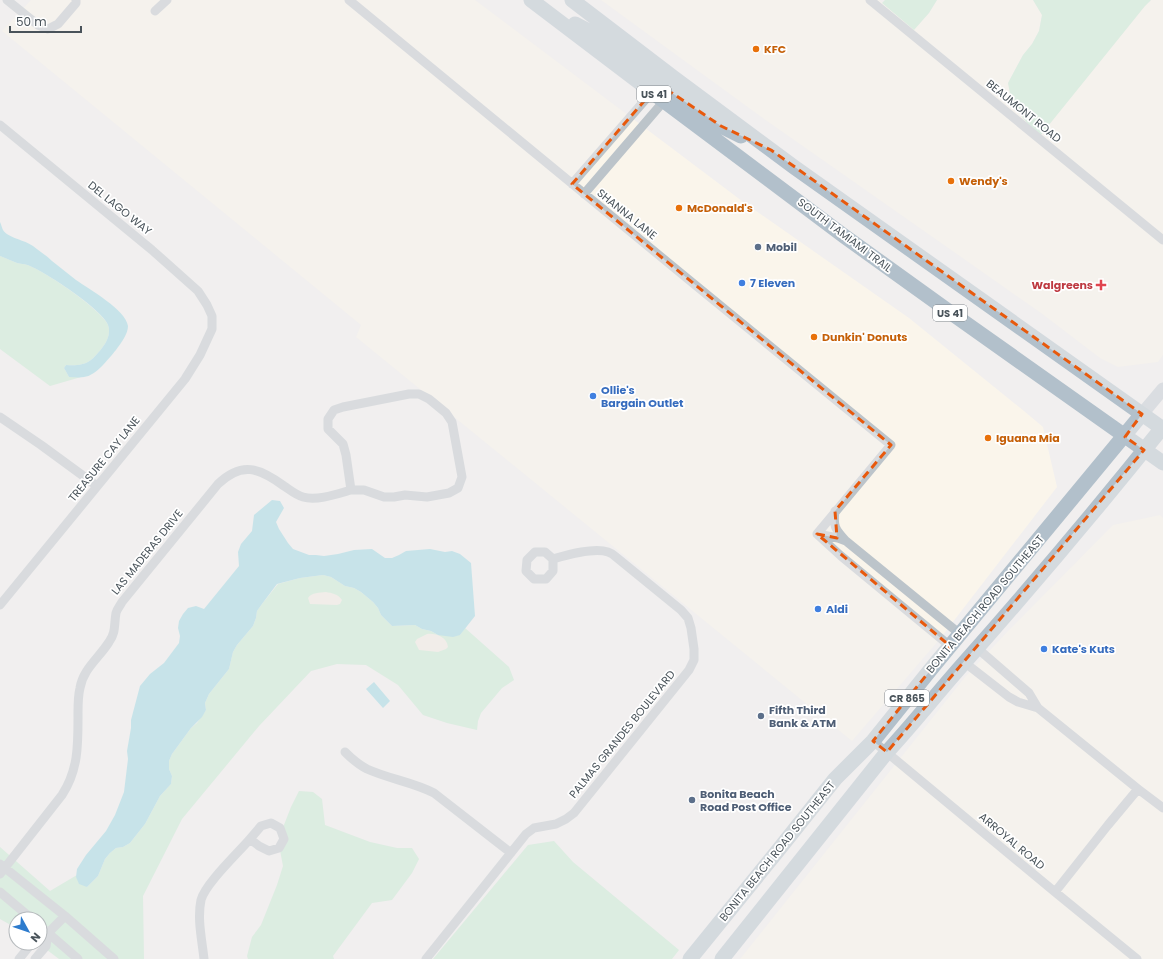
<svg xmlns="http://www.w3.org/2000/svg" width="1163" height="959" viewBox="0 0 1163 959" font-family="Poppins,sans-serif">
<rect width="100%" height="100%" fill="#f1efef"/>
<path fill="#faf5eb" d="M 31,0 L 475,0 L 742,201 L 909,318 L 1024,411 L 1043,427 L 1057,487 L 939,640 L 852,741 L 356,337 L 361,325 L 2,31 Z
M 601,0 L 879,0 L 914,29 L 929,13 L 937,0 L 1033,0 L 1042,15 L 1039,31 L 1032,44 L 1023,55 L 1008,83 L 1014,106 L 1028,124 L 1148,2 L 1149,3 L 1151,0 L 1163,0 L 1163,355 L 1158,362 L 1118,367 L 1100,358 L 1041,313 L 760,116 Z
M 1160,515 L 1163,518 L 1163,959 L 740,959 L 965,677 L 1008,631 L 1113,525 Z"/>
<path fill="#c3ead0" d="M 885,0 L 937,0 L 929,13 L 914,30 L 882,3 Z
M 1033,0 L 1151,0 L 1145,6 L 1040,136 L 1028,124 L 1018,112 L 1014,102 L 1011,99 L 1008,83 L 1023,55 L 1032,44 L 1039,31 L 1042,15 Z
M 0,256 C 6,258 11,261 17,263 C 22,264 27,264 32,267 C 47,273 103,311 108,325 C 111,333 107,342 102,348 C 90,363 86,366 66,365 L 64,368 L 69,377 L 81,377 L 50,386 L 0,349 Z
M 323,575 L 331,577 L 345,586 L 354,588 L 361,592 L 373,602 L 378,608 L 381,615 L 392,626 L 415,625 L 422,629 L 431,631 L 438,635 L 460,635 L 465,628 L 509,667 L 514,680 L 502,688 L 481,713 L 478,721 L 477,730 L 447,723 L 423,715 L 398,685 L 366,665 L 337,664 L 311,671 L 259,726 L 182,819 L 143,896 L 144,959 L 59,959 L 38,943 L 40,943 L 40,919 L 16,919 L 16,928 L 0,919 L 0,847 L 50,891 L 77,875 L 76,877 L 87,887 L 98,876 L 105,859 L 110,853 L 116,848 L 123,847 L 130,843 L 145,824 L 160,796 L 171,784 L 172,776 L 169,769 L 169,761 L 172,754 L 191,728 L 197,723 L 206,710 L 205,703 L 209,694 L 229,669 L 233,652 L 237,645 L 253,626 L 256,618 L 257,611 L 262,604 L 278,584 L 300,578 Z
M 299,791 L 313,792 L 322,799 L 325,825 L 370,842 L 397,848 L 412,848 L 419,859 L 412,873 L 392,900 L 372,903 L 333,956 L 334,959 L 248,959 L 247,956 L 252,937 L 261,925 L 277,885 L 283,866 L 279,845 L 282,830 L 291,807 Z
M 554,841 L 573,862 L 679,950 L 672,959 L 433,959 L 528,845 Z"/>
<path fill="#f1ebe2" d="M 326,592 C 332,593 338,594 342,600 L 340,604 L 337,605 L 310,604 L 308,598 C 312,592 319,593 326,592 Z
M 427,634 C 436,633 447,637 448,647 L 446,649 L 438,652 L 419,650 L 415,642 L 417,639 Z"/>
<path fill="#95d6e2" d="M 0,222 C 1,224 2,228 3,230 C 8,238 25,240 33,246 C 39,251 46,255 52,261 C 60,267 68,274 76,280 C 89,289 126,310 128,326 C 128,334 121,343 116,350 C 109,358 96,376 84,377 C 79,378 74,377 69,377 L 64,368 L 66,365 C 86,366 90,363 102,348 C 107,342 111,333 108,325 C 104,311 47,273 32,267 C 27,264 22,264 17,263 C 11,261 6,258 0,256 Z
M 272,500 L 280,501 L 284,508 L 276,522 L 279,529 L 288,543 L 293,549 L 309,555 L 316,555 L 324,556 L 338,554 L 354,550 L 372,549 L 385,558 L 392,558 L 399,555 L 406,551 L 430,549 L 445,552 L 452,551 L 460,554 L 471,563 L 475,616 L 460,635 L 453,637 L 438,635 L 431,631 L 422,629 L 415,625 L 392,626 L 381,615 L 378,608 L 373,602 L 361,592 L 354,588 L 345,586 L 331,577 L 323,575 L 300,578 L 277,584 L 262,604 L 257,611 L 256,618 L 253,626 L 237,645 L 233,652 L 229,669 L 209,694 L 205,703 L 206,710 L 202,717 L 191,728 L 172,754 L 169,761 L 169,769 L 172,776 L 171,784 L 160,796 L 145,824 L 130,843 L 123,847 L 116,848 L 110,853 L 105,859 L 98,876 L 87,887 L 79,884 L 76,877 L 77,869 L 86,855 L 106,831 L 115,815 L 124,792 L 128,759 L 127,751 L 131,728 L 131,720 L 140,686 L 150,674 L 164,663 L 179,643 L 180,636 L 178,628 L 179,621 L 183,614 L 188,608 L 196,606 L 204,609 L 239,566 L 238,552 L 241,544 L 252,531 L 254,515 Z
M 374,682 L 390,701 L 383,708 L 366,689 Z"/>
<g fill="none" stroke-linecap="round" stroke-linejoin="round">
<path stroke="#bcc4ca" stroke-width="9" d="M 7,0 L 38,25 L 48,29 L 58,24 L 76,3 L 76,0
M 349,0 L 694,284 L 891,445 L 817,534
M 870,0 L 1163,240
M 155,11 L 167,0
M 0,125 L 152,250 L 198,291 L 207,305 L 212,316 L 212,329 L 200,355 L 185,379 L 0,605
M 572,184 L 652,92
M 584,194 L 664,101
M 409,394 L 419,394 L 429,399 L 446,413 L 452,422 L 462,477 L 458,488 L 449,493 L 427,497 L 405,495 L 394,497 L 384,497 L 364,490 L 351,490 L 346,455 L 343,444 L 328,429 L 328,419 L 334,410 L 343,407 Z
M 0,417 L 41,445 L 97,486
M 835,511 C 833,526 835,529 845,540
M 817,534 L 838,538 L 846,541 L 960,634
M 818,535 L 841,556 L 950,646
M 535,552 L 545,552 L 553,559 L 553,571 L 546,579 L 534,579 L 526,571 L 527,560 Z
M 977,648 L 1029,693 L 1038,708 L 1138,789 L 1163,808
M 964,662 L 1009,697 L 1018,702 L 1038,708
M 873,741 L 1055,892 L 1137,959
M 345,752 C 352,759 359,765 367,769 C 389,779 413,782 434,793 L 511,853
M 271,823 L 280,828 L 284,839 L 279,848 L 269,851 L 259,846 L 250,839 L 261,826 Z
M 0,864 L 65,916 L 114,959
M 0,874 L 62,795 C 79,769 78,743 78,713 C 78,705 78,696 80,688 C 83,669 99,658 109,642 C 116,633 114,624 116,613 C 117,609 120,606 122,602 L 218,484 C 242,461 259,468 284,486 C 290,490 296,495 303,497 C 317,501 337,494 351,490
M 0,892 L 32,919
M 1055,892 L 1108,825 L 1138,789
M 40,926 L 78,959
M 40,936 L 48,933 L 65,916
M 19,959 L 32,943
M 35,959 L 46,946 L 48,933
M 204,959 C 202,940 197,919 201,900 C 205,884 238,853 250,839
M 426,959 L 526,834 L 534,828 L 556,824 L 566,819 L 574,813 L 689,670 L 694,660 L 694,649 L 691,628 L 688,618 L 681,610 L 616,557 C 614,555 611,553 608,552 C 594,547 567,555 553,559"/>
<path stroke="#bfc8d1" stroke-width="13" d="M 1142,414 L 1163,389"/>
<path stroke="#b2c0cb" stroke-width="15" d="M 531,0 L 664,101 L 844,236 L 947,310 L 1163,463
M 572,0 L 674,78 L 794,167 L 1163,429
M 575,24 L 596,35 L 651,76 C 659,80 665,80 674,78
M 652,92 L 663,91 L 672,93 L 721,126 L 741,136
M 690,959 L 780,848 L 835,779 L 873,741 L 931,669 L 1142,414
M 722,959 L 887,752 C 914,723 938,692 964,663 C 1032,586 1098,508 1162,428"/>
</g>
<path d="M0 0H1163V959H0ZM 652,92 L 672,93 L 721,126 L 771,150 L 1142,414 L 1125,437 L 1144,450 L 887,752 L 873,741 L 950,646 L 817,534 L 837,538 L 835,511 L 891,445 L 572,184 Z" fill="#f1efef" fill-opacity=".55" fill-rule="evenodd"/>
<path fill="none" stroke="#e8590c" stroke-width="3" stroke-dasharray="8 5" stroke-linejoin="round" d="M 652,92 L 672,93 L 721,126 L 771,150 L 1142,414 L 1125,437 L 1144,450 L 887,752 L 873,741 L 950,646 L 817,534 L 837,538 L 835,511 L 891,445 L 572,184 Z"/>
<g fill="#e8710a" stroke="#fff" stroke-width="1.5">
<circle cx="756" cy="49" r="4"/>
<circle cx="951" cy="181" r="4"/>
<circle cx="679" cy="208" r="4"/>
<circle cx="814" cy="337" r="4"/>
<circle cx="988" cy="438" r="4"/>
</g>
<g fill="#5c6f8a" stroke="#fff" stroke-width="1.5">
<circle cx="758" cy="247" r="4"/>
<circle cx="761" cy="716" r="4"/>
<circle cx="692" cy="800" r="4"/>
</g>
<g fill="#3f7fe0" stroke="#fff" stroke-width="1.5">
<circle cx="742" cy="283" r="4"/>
<circle cx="593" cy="396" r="4"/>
<circle cx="818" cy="609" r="4"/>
<circle cx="1044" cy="649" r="4"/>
</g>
<path fill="#e0444e" stroke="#fff" stroke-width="1.5" d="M1099 279h4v4h4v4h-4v4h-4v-4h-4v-4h4z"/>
<g text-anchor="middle" stroke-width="3.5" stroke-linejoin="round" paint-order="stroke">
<g fill="#fff" stroke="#80878c" stroke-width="1">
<rect x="637" y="86" width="34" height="16" rx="3"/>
<rect x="933" y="305" width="34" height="16" rx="3"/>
<rect x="885" y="690" width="44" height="16" rx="3"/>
</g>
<g font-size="10" font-weight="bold" fill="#49535a">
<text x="654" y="98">US 41</text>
<text x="950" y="317">US 41</text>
<text x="907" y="702">CR 865</text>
</g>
<g font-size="11" font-weight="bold" fill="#c56008" stroke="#fff" text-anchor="start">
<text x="764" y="53">KFC</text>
<text x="959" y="185">Wendy's</text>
<text x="687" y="212">McDonald's</text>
<text x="822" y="341">Dunkin' Donuts</text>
<text x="996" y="442">Iguana Mia</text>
</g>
<g font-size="11" fill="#49535a" stroke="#fff">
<text transform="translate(1024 111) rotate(39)" y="4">BEAUMONT ROAD</text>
<text transform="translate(120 208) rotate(39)" y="4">DEL LAGO WAY</text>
<text transform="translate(627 214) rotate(39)" y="4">SHANNA LANE</text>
<text transform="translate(845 235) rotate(37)" y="4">SOUTH TAMIAMI TRAIL</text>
<text transform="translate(104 459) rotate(-51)" y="4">TREASURE CAY LANE</text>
<text transform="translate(147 552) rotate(-51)" y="4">LAS MADERAS DRIVE</text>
<text transform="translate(985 604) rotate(-50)" y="4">BONITA BEACH ROAD SOUTHEAST</text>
<text transform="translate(622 734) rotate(-51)" y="4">PALMAS GRANDES BOULEVARD</text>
<text transform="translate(1012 841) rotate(40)" y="4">ARROYAL ROAD</text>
<text transform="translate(777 851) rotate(-51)" y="4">BONITA BEACH ROAD SOUTHEAST</text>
</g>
<g font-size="11" font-weight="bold" fill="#4e5e75" stroke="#fff" text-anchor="start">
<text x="766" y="251">Mobil</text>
<text x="769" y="714">Fifth Third<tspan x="769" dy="13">Bank &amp; ATM</tspan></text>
<text x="700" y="798">Bonita Beach<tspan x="700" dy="13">Road Post Office</tspan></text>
</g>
<g font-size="11" font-weight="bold" fill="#366cbe" stroke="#fff" text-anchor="start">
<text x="750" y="287">7 Eleven</text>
<text x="601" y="394">Ollie's<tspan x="601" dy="13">Bargain Outlet</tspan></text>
<text x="826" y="613">Aldi</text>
<text x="1052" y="653">Kate's Kuts</text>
</g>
<g font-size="11" font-weight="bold" fill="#be3a42" stroke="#fff" text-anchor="end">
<text x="1093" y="289">Walgreens</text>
</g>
</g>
<g transform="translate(28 931) rotate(130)"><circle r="19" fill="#ffffff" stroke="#b6babd"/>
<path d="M0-3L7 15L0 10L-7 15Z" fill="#2d7bcd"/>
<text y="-6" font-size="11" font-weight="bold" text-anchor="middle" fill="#49535a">N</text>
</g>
<path d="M10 26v6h71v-6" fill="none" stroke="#49535a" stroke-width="2"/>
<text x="16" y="26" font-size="12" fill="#49535a" stroke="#ffffff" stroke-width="3" paint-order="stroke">50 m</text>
</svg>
